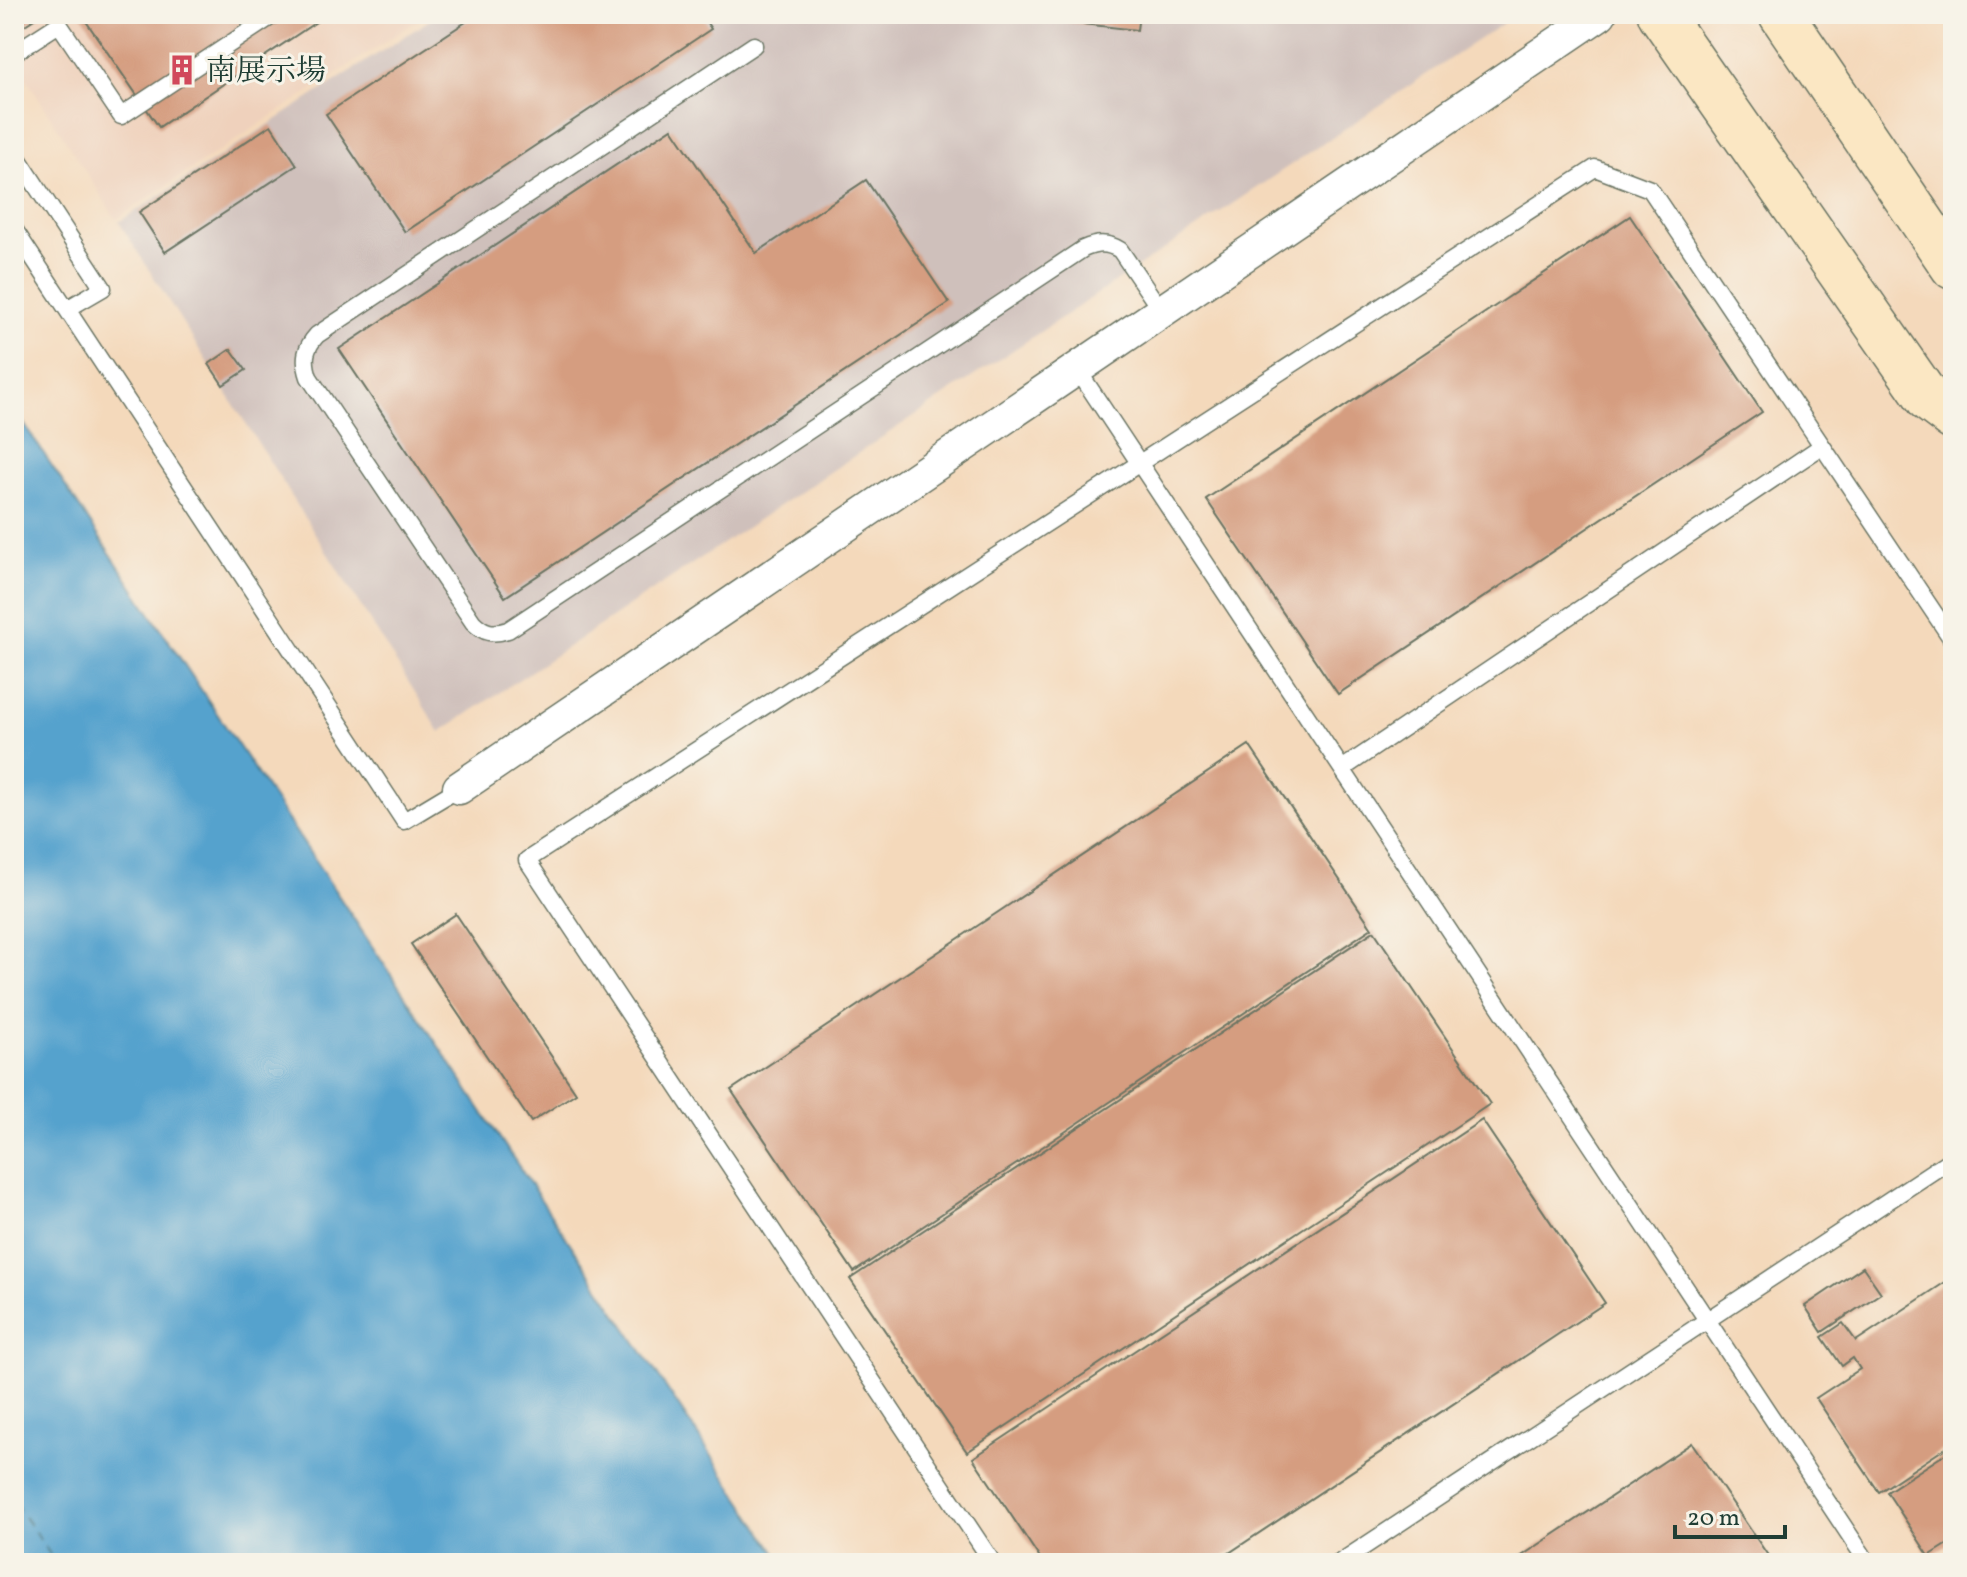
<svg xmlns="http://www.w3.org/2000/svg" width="1967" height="1577" viewBox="0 0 1967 1577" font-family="Vollkorn,'Noto Serif JP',serif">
<rect width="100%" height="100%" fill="#f7f3e8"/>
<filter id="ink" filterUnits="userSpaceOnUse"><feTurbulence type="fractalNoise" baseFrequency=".0125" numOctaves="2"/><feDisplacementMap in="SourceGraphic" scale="16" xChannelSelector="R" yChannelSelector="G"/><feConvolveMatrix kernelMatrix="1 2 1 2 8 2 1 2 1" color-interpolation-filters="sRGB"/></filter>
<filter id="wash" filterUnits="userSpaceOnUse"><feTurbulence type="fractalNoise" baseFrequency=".006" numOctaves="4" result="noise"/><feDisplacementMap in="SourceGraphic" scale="32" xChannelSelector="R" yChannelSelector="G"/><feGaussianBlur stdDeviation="1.8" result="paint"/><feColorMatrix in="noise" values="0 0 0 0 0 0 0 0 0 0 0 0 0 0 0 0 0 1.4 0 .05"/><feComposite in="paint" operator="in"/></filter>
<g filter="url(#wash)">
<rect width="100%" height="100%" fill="#f4d9bb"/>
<path fill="#efd1bc" d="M 14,14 L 427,14 L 116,219 L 14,59 Z"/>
<path fill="#cfc0bb" d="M 439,14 L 1517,14 L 440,732 L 119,222 Z"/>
<path fill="#54a2cd" stroke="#3a7080" stroke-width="2" d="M 14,409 L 783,1563 L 14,1563 Z"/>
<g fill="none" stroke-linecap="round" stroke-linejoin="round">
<path stroke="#2f5b62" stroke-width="2" stroke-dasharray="10 8" stroke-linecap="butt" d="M 14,1502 L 56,1563"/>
</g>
<g id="blocks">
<path fill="#d59d80" d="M 14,14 L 42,14 L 14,32 Z
M 81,14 L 328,14 L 159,127 Z
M 478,14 L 701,14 L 711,29 L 405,232 L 326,114 Z
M 1010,14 L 1139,14 L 1137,30 L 1010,16 Z
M 271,125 L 297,165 L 165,252 L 139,212 Z
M 672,128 L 756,253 L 866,180 L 949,303 L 505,597 L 339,349 Z
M 1630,216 L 1762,412 L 1338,694 L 1206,499 Z
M 231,349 L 246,370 L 223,385 L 209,364 Z
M 1249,745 L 1372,928 L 854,1272 L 731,1090 Z
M 456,914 L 576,1093 L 531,1122 L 411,944 Z
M 1374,931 L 1490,1104 L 967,1452 L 850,1279 Z
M 1482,1120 L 1605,1303 L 1214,1563 L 1043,1563 L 973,1458 Z
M 1863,1267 L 1881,1293 L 1822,1332 L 1805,1306 Z
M 1953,1277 L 1953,1443 L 1879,1492 L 1816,1398 L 1860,1369 L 1853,1358 L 1842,1366 L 1822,1337 L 1843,1323 L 1856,1341 Z
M 1692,1443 L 1773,1563 L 1511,1563 Z
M 1953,1449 L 1953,1541 L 1929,1556 L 1887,1492 Z"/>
</g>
</g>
<g filter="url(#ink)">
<use href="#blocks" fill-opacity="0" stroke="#6a7463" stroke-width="2"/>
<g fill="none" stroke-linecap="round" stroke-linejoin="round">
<g stroke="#6a7463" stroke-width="19">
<path id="lane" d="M 754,45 L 317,335 C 305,348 303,359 309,377 L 473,622 C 484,633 493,635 508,630 L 1083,249 C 1097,243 1107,242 1120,250 L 1162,312
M 14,53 L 59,24 L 121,116 L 275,14
M 14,152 L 103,288 L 67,309
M 14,229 L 404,821 L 459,788
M 1077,369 L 1868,1563
M 1342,769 L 1822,446
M 993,1563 L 527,860 L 1595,168 L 1650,189 L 1953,641
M 1339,1563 L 1953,1158"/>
</g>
<g stroke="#6a7463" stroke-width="35">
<path id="street" d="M 459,788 L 1600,14"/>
</g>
<g stroke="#6a7463" stroke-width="47">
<path id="secondary" d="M 1660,14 L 1929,400 L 1953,418
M 1781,14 L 1953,267"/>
</g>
<use href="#lane" stroke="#fff" stroke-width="16"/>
<use href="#street" stroke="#fff" stroke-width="32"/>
<use href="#secondary" stroke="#fbe7c3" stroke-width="44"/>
</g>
</g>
<defs>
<g id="building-bare" transform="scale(2.4)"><path d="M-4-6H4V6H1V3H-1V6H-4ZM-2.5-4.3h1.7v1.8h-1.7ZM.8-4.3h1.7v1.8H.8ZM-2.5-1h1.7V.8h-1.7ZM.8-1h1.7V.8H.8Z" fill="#d1495b" stroke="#f7f3e8" stroke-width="2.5" paint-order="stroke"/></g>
</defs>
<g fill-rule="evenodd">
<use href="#building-bare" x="182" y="70"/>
</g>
<g text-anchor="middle" stroke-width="6" stroke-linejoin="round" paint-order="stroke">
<g font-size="30" fill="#1f3d34" stroke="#f7f3e8" text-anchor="start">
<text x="206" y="80">南展示場</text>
</g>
</g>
<rect width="1967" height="1577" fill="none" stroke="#f7f3e8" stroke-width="48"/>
<path d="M1675 1525v12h110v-12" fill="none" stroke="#1f3d34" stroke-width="4"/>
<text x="1687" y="1525" font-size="24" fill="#1f3d34" stroke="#f7f3e8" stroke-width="6" paint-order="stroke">20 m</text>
</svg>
